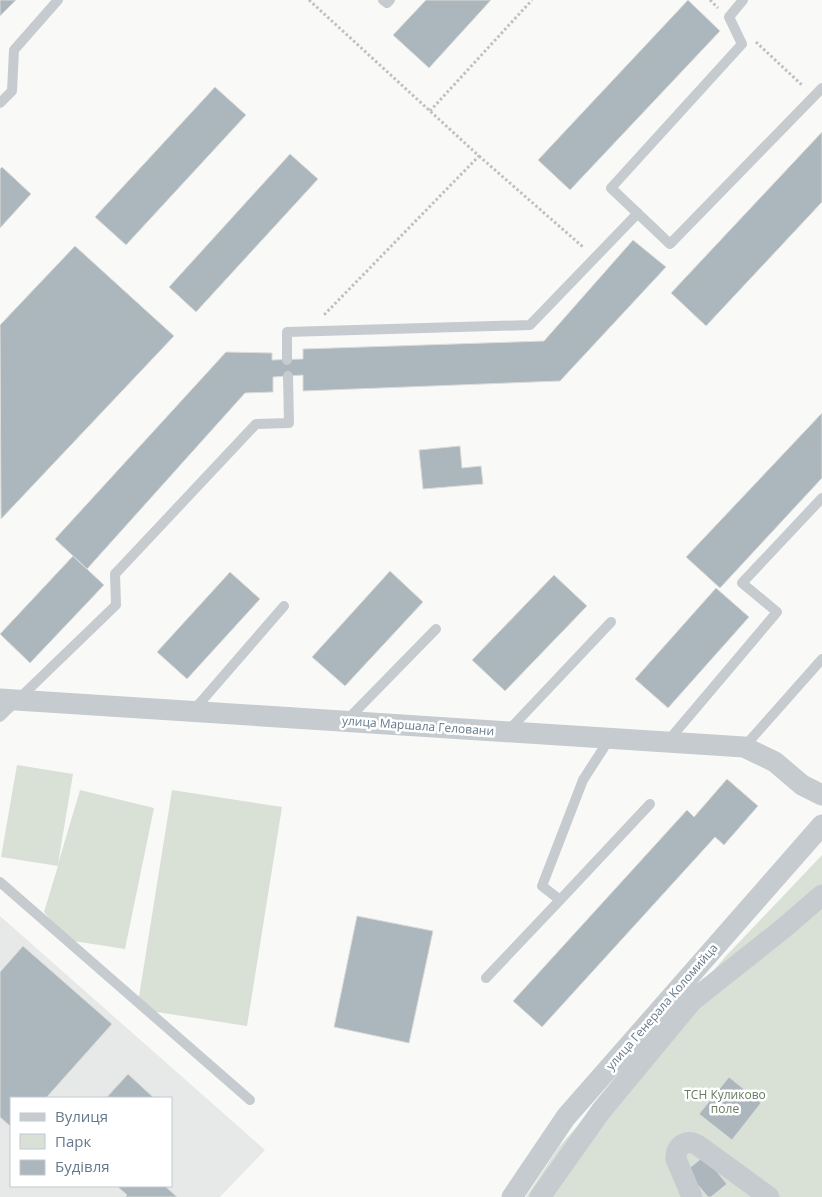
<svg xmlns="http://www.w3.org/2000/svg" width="822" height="1197" viewBox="0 0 822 1197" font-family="'Open Sans',sans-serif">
<rect width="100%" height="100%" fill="#f9faf7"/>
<path fill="#e7e9e8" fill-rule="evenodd" d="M 0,916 L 265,1150 L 220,1197 L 0,1197 ZM 11,1098 L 171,1098 L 171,1186 L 11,1186 Z"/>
<path fill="#d9e0d6" d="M 17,765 L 73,774 L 58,864 L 80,790 L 154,808 L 125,949 L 67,940 L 44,912 L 58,866 L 1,857 Z
M 172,790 L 282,807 L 247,1026 L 137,1009 Z
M 822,855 L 822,1197 L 526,1197 L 559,1147 L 726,956 Z"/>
<path fill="#acb6bd" stroke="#dbdcd9" d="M 0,0 L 16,0 L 0,16 Z
M 426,0 L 491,0 L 429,68 L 393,35 Z
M 688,0 L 720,31 L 570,190 L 538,160 Z
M 215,87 L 246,115 L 126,245 L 95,217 Z
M 822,132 L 822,202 L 706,326 L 671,293 Z
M 290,154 L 318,179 L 196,312 L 169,287 Z
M 2,167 L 31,194 L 0,228 L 0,169 Z
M 633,240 L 666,267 L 560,381 L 303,391 L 303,375 L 273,377 L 273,392 L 245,393 L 87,569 L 55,539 L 226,352 L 272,353 L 272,360 L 303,359 L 303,349 L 544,341 Z
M 75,246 L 174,336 L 1,519 L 0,325 Z
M 822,413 L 822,478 L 720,588 L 686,557 Z
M 460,446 L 462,468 L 481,466 L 483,484 L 423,489 L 419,450 Z
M 73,556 L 104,585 L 30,663 L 0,634 Z
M 390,571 L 423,602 L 345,686 L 312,657 Z
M 230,572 L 260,599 L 187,679 L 157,652 Z
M 554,575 L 587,606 L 505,691 L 472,660 Z
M 716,588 L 749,617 L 668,708 L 635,679 Z
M 727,779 L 758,806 L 724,845 L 715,837 L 542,1027 L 513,1001 L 687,810 L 694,817 Z
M 357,916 L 433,931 L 409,1043 L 334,1027 Z
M 23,946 L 112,1024 L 46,1098 L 11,1098 L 11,1127 L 0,1117 L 0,972 Z
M 128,1074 L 154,1098 L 106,1098 Z
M 729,1077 L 761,1103 L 732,1140 L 699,1114 Z
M 704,1156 L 727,1184 L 711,1197 L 708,1197 L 686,1171 Z
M 117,1186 L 165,1186 L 177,1197 L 125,1197 L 127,1195 Z"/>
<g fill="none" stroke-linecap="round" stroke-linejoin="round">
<path stroke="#bec1c4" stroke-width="3" stroke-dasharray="2.5 2.5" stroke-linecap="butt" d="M 309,0 L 479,156 L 323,316
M 710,0 L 718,8
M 756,42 L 803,86
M 430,111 L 532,0
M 479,156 L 583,247"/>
<path stroke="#c6cbcf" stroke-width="10" d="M 383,0 L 387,3 L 390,0
M 743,0 L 729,17 L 742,44 L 611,188 L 670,244 L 822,88
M 0,103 L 12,91 L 14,50 L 58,0
M 287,360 L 287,332 L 530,325 L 638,213
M 193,711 L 284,606
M 0,717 L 116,605 L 115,574 L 256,424 L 289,423 L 288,376
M 346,721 L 436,629
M 508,731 L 611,622
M 610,738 L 583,780 L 542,886 L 560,900 L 650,804
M 668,741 L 777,612 L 742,583 L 822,498
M 744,747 L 822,659
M 0,882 L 250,1100
M 486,978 L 560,900"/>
<path stroke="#c6cbcf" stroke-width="21" d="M 0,699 L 744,747 L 775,762 L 802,785 L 822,795
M 512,1197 L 566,1117 L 822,825
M 540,1197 L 601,1111 L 692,1001 L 785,927 L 822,895
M 692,1197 L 676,1159 C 675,1145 688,1138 699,1146 L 769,1197"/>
</g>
<g text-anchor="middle" stroke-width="5" stroke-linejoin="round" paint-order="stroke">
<g font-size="12" fill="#65798b" stroke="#fff">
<text transform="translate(418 726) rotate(4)" y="4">улица Маршала Геловани</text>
<text transform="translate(662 1007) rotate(-49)" y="4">улица Генерала Коломийца</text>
</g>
<g font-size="12" fill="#667b61" stroke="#fff">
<text x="725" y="1099">ТСН Куликово<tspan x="725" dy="14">поле</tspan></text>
</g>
</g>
<rect x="10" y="1097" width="162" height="90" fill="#ffffff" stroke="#c1c9d1"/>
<rect x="20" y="1113" width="25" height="8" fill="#c6cbcf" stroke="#c1c9d1"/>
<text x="55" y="1122" font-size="15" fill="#65798b">Вулиця</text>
<rect x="20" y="1134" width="25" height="15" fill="#d9e0d6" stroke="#c1c9d1"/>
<text x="55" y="1147" font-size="15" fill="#65798b">Парк</text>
<rect x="20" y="1160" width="25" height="15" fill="#acb6bd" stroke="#c1c9d1"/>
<text x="55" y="1172" font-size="15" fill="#65798b">Будівля</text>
</svg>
